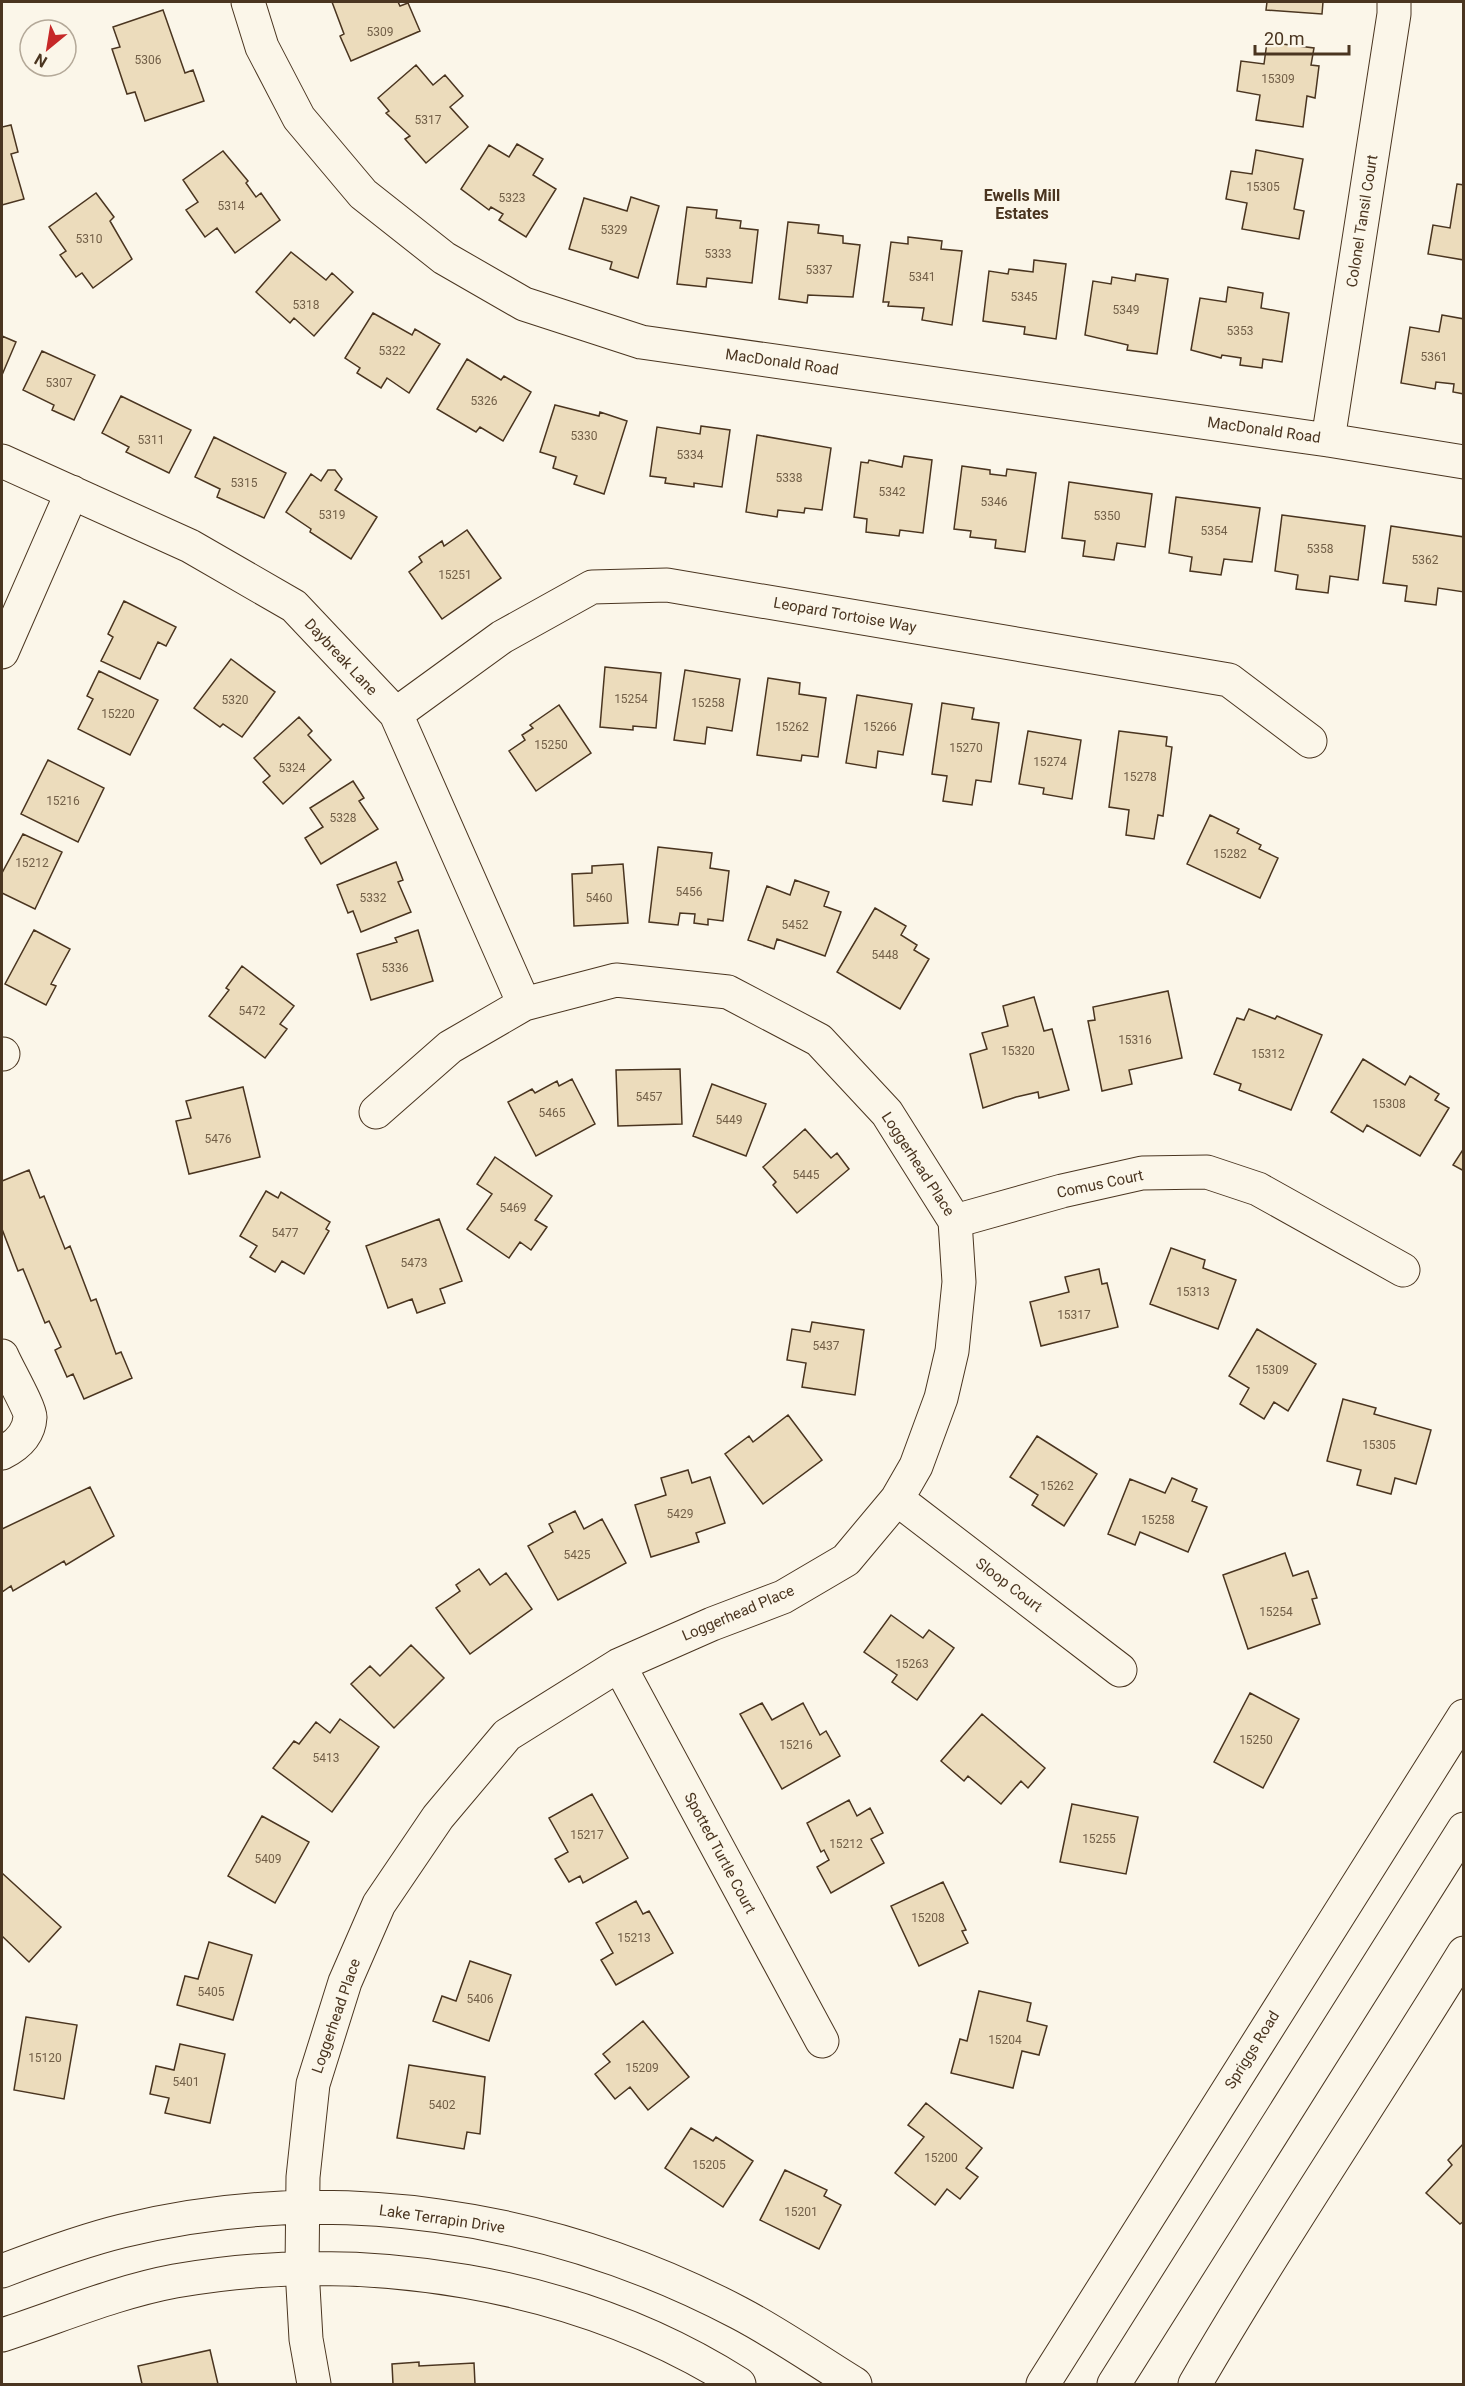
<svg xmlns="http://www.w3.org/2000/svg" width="1465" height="2386" viewBox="0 0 1465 2386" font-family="Roboto,sans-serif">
<rect width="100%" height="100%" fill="#fbf6e9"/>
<path fill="#ecdcbc" stroke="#4a3520" stroke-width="1.5" d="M332,2H398L400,6L408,3L420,31L351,61L340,36L344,34Z
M1267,2H1323L1322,14L1266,10Z
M163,10L185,73L193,70L204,101L145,121L135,92L127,94L112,49L120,47L113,27Z
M1267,42L1314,48L1311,65L1319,66L1315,98L1307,96L1303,127L1256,120L1260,95L1237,91L1241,61L1264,64Z
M416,65L433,85L445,75L463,96L450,107L468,127L426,163L405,139L410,136L386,113L389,111L378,98Z
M11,125L18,152L11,154L24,199L2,205V127Z
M517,144L543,159L533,175L556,189L526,237L499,220L503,214L491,207L489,210L461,189L489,145L509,157Z
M1256,150L1303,159L1294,209L1304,211L1299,239L1242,229L1247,203L1226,199L1231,171L1252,174Z
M223,151L248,181L246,183L256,197L261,193L280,220L235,253L217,228L205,237L186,210L198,202L183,180Z
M1457,184L1464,185V260L1428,254L1433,225L1450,228Z
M96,193L114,217L110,221L132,259L93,288L82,273L76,277L60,255L66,251L49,227Z
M631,197L659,206L638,278L610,269L612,262L569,249L584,198L627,211Z
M687,207L717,210L716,218L741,221L740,228L758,230L752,283L707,278L706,287L677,284Z
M788,222L819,225L818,233L843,236V243L860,245L853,297L808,295L807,303L779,299Z
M908,237L942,241L941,249L962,251L952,325L922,320L924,308L888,306L889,302H883L891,242L908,244Z
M291,252L326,280L332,273L353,292L314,336L294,318L290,323L256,292Z
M1034,260L1066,264L1056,339L1024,334L1025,327L983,321L989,271L1008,274L1009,269L1033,272Z
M1136,274L1168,279L1157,354L1127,350L1128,345L1085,335L1093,281L1111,284L1112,277L1135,281Z
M1228,287L1263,293L1261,308L1289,313L1282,362L1263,359L1262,368L1240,365L1241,358L1222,355L1221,358L1191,350L1200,298L1226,302Z
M373,313L412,335L415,329L440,344L409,393L387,378L381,388L357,373L360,368L345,358Z
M1442,315L1464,319V394L1453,392L1454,384L1436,382L1435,389L1401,383L1410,327L1439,332Z
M2,336L16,342L2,375Z
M42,351L95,375L74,420L52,410L54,405L23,390Z
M467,359L501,380L504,376L531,392L503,441L480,427L476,432L437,409Z
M121,396L191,430L169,473L126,452L129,447L102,433Z
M555,405L599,416L600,412L627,421L604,494L574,484L577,476L553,468L556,457L540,452Z
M701,426L730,430L722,487L694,483V487L665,483L666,478L650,476L657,427L700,434Z
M757,435L831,448L822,510L805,508L804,513L778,510L777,517L746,512Z
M214,437L286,473L264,518L217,497L220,489L195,477Z
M904,456L932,460L923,533L900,530L899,536L866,532L867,519L854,517L861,462L868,463L869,460L902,467Z
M962,466L990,470V474L1006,476L1007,469L1036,473L1025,552L995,548L996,540L970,537L971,531L954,529Z
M328,470H335L342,479L335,490L377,517L351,559L310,532L311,529L286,512L311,474L321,481Z
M1069,482L1152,494L1145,547L1117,543L1114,560L1083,556L1085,541L1062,538Z
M1176,497L1260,508L1252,562L1224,559L1221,575L1190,571L1192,557L1169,553Z
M1282,515L1365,526L1358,580L1330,576L1328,593L1296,589L1298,575L1275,571Z
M1391,526L1464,537V592L1438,588L1436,605L1405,601L1407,586L1383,583Z
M467,530L501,578L442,619L409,572L422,562L419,557L442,541L444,546Z
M124,601L176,627L166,646L158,642L140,679L101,661L113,637L108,634Z
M231,659L275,692L242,737L223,724L220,727L194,708Z
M605,667L661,673L656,728L633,726V730L600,727Z
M685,670L740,679L732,731L707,727L705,744L674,740Z
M99,671L158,700L130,755L78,729L93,699L87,696Z
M768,678L800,683L799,694L826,698L818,757L802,755L801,761L757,755Z
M857,695L912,704L903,755L878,751L876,768L846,763Z
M942,703L974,708L972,719L999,723L991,782L976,780L972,805L943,801L947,776L932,774Z
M559,705L591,753L536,791L509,751L525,740L522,735L533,728L530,725Z
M299,717L312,731L308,735L331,760L283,804L263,782L270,776L254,758Z
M1028,731L1081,740L1072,799L1043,794L1044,788L1019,784Z
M1119,731L1167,737L1166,746L1172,747L1163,816L1158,815L1154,839L1126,835L1129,810L1109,807Z
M48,760L104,788L78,842L21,814Z
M353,781L364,798L359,801L378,829L321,864L305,838L323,827L310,808Z
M1210,815L1239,829L1237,833L1261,845L1259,849L1278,858L1260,898L1187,864Z
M23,834L62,852L35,909L2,893V873Z
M658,847L712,853L710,868L729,871L723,921L708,919V925L694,923L695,914L680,913L678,925L649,922Z
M396,862L403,880L398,882L411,912L361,932L353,911L348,913L337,885Z
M623,864L628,923L574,926L572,874L592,873V866Z
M795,880L829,892L824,906L841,912L825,956L777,939L774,949L748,940L767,886L790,895Z
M875,908L906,926L901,935L917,945L914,950L929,959L900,1009L837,972Z
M34,930L70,949L51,984L56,986L46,1005L5,984Z
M418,930L433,981L371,1000L357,954L397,942L395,938Z
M242,966L294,1006L280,1024L287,1029L265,1058L209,1016L229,990L226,988Z
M1168,991L1182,1058L1129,1070L1132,1084L1102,1091L1088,1021L1095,1020L1093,1007Z
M1034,997L1044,1031L1052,1029L1069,1090L1039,1098L1038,1092L1016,1097L983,1108L970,1054L987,1049L982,1033L1008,1026L1003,1006Z
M1249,1009L1275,1019L1277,1016L1322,1035L1291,1110L1239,1090L1241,1084L1214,1074L1237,1018L1244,1020Z
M1363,1059L1405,1085L1410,1076L1439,1094L1435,1100L1449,1108L1420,1156L1367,1125L1363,1132L1331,1112Z
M680,1069L682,1124L618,1126L616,1070Z
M572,1079L595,1124L536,1156L508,1102L532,1089L535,1093L557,1081L559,1086Z
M712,1084L766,1104L746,1156L693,1136Z
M243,1087L260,1157L189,1174L176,1121L191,1118L186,1101Z
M805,1129L831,1158L837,1153L849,1169L797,1213L773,1185L776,1182L763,1167Z
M1464,1148V1171L1453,1165Z
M495,1157L552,1196L535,1220L547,1227L531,1250L520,1242L509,1258L467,1229L492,1194L477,1184Z
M29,1170L40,1198L44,1196L65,1249L70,1246L91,1301L96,1299L116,1354L121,1352L132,1378L84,1399L73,1374L67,1377L55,1350L61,1347L49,1321L45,1323L23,1269L18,1271L2,1229V1181Z
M266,1191L278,1198L281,1192L330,1222L326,1229L329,1231L304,1274L282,1261L275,1272L250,1257L257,1246L240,1236Z
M439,1219L462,1281L440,1289L445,1303L417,1313L412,1299L388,1308L366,1246Z
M1171,1248L1205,1260L1203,1268L1236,1280L1218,1329L1150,1304Z
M1099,1269L1102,1284L1107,1283L1118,1327L1041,1346L1030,1302L1069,1292L1065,1277Z
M812,1322L864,1330L855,1395L802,1387L806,1363L787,1360L792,1329L810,1332Z
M1257,1329L1316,1364L1288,1411L1274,1402L1264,1419L1240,1404L1249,1388L1229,1376Z
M1343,1399L1376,1408L1374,1414L1431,1430L1416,1484L1395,1478L1391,1494L1357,1485L1361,1470L1327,1461Z
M788,1415L822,1460L763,1504L725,1454L749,1436L753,1442Z
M1037,1436L1097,1474L1064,1526L1032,1505L1038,1495L1010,1477Z
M688,1470L692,1483L710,1477L725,1523L696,1533L699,1542L651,1557L635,1505L666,1495L661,1478Z
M1172,1478L1197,1489L1192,1501L1207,1507L1188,1552L1140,1532L1135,1545L1108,1534L1130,1479L1165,1493Z
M90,1487L114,1536L66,1565L64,1561L13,1591L11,1586L2,1592V1529Z
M575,1511L584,1529L602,1519L626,1563L558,1600L528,1546L553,1532L549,1524Z
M1285,1553L1293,1576L1308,1571L1317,1598L1312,1599L1320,1624L1248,1649L1223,1575Z
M479,1569L490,1585L506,1573L532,1609L470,1654L436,1608L460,1591L456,1585Z
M891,1615L923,1638L929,1630L954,1648L917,1700L892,1682L897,1675L864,1652Z
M411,1645L444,1678L394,1728L351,1684L370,1666L380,1676Z
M1250,1693L1299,1719L1263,1788L1214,1762Z
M762,1703L772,1720L803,1703L820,1735L826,1731L840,1756L782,1789L740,1714Z
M982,1714L1045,1768L1028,1788L1021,1781L1001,1804L968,1776L964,1781L941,1761Z
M340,1719L379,1747L332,1812L273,1768L294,1741L299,1744L316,1722L330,1733Z
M592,1794L628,1858L583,1883L580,1876L569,1882L555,1859L568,1852L549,1818Z
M849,1800L857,1816L870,1808L883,1833L871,1839L884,1863L831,1893L817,1867L829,1860L824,1850L821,1852L807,1823Z
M1072,1804L1138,1817L1126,1874L1060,1862Z
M262,1816L309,1842L275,1903L228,1876Z
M2,1873L61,1927L29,1962L2,1936Z
M943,1882L966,1930L962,1931L968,1943L919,1966L891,1906Z
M636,1901L643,1914L649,1911L673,1953L616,1985L601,1960L613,1953L596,1923Z
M209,1942L252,1955L233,2020L177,2005L185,1976L198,1979Z
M470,1961L511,1975L489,2041L433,2021L442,1996L456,2001Z
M979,1991L1031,2003L1027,2021L1047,2026L1039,2055L1022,2051L1013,2088L951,2073L960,2039L967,2041Z
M26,2017L77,2025L64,2099L14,2090Z
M643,2021L689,2077L648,2110L630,2087L615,2099L595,2074L610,2062L603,2054Z
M180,2044L225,2054L210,2123L165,2113L169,2098L150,2094L156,2066L174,2070Z
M409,2065L485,2077L480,2134L467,2132L464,2149L397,2138Z
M926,2103L982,2148L966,2168L978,2177L960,2199L947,2189L935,2205L895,2173L924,2137L908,2125Z
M691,2128L713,2141L716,2137L753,2161L723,2207L665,2168Z
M1463,2144L1464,2221L1460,2224L1426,2193L1452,2165L1448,2160Z
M785,2170L827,2190L824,2196L841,2205L819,2249L760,2220Z
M210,2350L218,2384H142L138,2366Z
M419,2362V2366L474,2363L475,2384H393L392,2364Z"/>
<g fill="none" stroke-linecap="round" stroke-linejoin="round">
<g stroke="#4a3520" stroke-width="35">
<path id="minor" d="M248,2L262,47L299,118L363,194L444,258L524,304L641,342L1328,440L1464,462
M1328,440L1394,14V2
M2,461L190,546L294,606L396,714L524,1004
M2,652L72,492
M396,714L502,637L592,587L667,585L1229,680L1310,741
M2,1054H3
M955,1221L1062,1191L1142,1173L1207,1172L1258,1189L1403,1270
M2,1356C7,1368 30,1408 30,1417C29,1435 16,1446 2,1453
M897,1499L1120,1670
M619,1665L822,2041
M2,2271C41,2256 81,2241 122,2231C329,2180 551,2214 739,2313C779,2334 816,2360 855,2384
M2,2335C58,2317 116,2292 175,2281C363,2248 577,2281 739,2384
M314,2384L306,2339L302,2269L303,2177L313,2084L345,1982L379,1904L438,1817L507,1735L619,1665L712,1624L783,1597L846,1560L897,1499L916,1466L941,1398L952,1351L959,1282L955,1221L887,1113L819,1040L728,992L616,980L524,1004L450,1047L376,1112
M1195,2384C1280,2238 1375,2098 1464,1953"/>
</g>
<g stroke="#4a3520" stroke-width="35">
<path id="major" d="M1043,2384L1464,1716
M1114,2384L1464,1829"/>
</g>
<use href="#minor" stroke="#fbf6e9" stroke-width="33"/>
<use href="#major" stroke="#fbf6e9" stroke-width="33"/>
</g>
<g text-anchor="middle" stroke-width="4.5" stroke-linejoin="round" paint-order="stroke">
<g font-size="12" fill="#725f47">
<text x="380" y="36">5309</text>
<text x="148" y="64">5306</text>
<text x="1278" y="83">15309</text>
<text x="428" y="124">5317</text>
<text x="1263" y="191">15305</text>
<text x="512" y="202">5323</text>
<text x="231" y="210">5314</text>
<text x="614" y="234">5329</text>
<text x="89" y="243">5310</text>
<text x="718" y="258">5333</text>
<text x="819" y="274">5337</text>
<text x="922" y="281">5341</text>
<text x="1024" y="301">5345</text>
<text x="306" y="309">5318</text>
<text x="1126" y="314">5349</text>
<text x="1240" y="335">5353</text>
<text x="392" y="355">5322</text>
<text x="1434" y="361">5361</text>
<text x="59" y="387">5307</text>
<text x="484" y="405">5326</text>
<text x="584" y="440">5330</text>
<text x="151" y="444">5311</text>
<text x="690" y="459">5334</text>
<text x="789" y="482">5338</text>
<text x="244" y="487">5315</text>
<text x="892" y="496">5342</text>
<text x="994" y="506">5346</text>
<text x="332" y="519">5319</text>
<text x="1107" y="520">5350</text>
<text x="1214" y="535">5354</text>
<text x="1320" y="553">5358</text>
<text x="1425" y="564">5362</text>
<text x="455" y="579">15251</text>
<text x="631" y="703">15254</text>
<text x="235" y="704">5320</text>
<text x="708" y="707">15258</text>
<text x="118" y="718">15220</text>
<text x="792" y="731">15262</text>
<text x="880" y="731">15266</text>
<text x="551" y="749">15250</text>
<text x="966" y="752">15270</text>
<text x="1050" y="766">15274</text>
<text x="292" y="772">5324</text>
<text x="1140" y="781">15278</text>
<text x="63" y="805">15216</text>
<text x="343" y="822">5328</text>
<text x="1230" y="858">15282</text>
<text x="32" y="867">15212</text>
<text x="689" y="896">5456</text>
<text x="373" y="902">5332</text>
<text x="599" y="902">5460</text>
<text x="795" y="929">5452</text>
<text x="885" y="959">5448</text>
<text x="395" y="972">5336</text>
<text x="252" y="1015">5472</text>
<text x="1135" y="1044">15316</text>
<text x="1018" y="1055">15320</text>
<text x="1268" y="1058">15312</text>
<text x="649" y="1101">5457</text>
<text x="1389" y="1108">15308</text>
<text x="552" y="1117">5465</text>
<text x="729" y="1124">5449</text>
<text x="218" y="1143">5476</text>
<text x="806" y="1179">5445</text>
<text x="513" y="1212">5469</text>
<text x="285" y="1237">5477</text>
<text x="414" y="1267">5473</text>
<text x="1193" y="1296">15313</text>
<text x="1074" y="1319">15317</text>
<text x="826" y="1350">5437</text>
<text x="1272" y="1374">15309</text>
<text x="1379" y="1449">15305</text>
<text x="1057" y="1490">15262</text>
<text x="680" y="1518">5429</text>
<text x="1158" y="1524">15258</text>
<text x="577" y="1559">5425</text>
<text x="1276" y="1616">15254</text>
<text x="912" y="1668">15263</text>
<text x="1256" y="1744">15250</text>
<text x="796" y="1749">15216</text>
<text x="326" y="1762">5413</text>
<text x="587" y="1839">15217</text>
<text x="1099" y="1843">15255</text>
<text x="846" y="1848">15212</text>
<text x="268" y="1863">5409</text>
<text x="928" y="1922">15208</text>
<text x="634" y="1942">15213</text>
<text x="211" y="1996">5405</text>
<text x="480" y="2003">5406</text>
<text x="1005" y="2044">15204</text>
<text x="45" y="2062">15120</text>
<text x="642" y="2072">15209</text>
<text x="186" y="2086">5401</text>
<text x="442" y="2109">5402</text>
<text x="941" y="2162">15200</text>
<text x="709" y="2169">15205</text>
<text x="801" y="2216">15201</text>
</g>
<g font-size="15" fill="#4a3520" stroke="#fbf6e9">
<text transform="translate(1362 221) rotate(-81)" y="5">Colonel Tansil Court</text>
<text transform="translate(782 362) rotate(8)" y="5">MacDonald Road</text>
<text transform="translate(1264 430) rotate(8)" y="5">MacDonald Road</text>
<text transform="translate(845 615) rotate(10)" y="5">Leopard Tortoise Way</text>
<text transform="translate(341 657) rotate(47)" y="5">Daybreak Lane</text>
<text transform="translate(918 1164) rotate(57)" y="5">Loggerhead Place</text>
<text transform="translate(1100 1184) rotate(-12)" y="5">Comus Court</text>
<text transform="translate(1009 1585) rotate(37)" y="5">Sloop Court</text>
<text transform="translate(738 1613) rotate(-23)" y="5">Loggerhead Place</text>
<text transform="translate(720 1853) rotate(62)" y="5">Spotted Turtle Court</text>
<text transform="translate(336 2016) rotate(-71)" y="5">Loggerhead Place</text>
<text transform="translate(1252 2050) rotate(-58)" y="5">Spriggs Road</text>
<text transform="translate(442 2219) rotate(8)" y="5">Lake Terrapin Drive</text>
</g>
<g font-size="16" font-weight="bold" fill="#4a3520" stroke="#fbf6e9">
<text x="1022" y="201">Ewells Mill<tspan x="1022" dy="18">Estates</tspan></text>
</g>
</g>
<rect width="1465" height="2386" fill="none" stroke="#4a3520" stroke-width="6"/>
<g transform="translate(48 48) rotate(210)"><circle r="28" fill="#fbf6e9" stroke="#b4a999" stroke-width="1.5"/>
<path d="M0-4.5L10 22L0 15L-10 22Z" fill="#c62828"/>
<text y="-9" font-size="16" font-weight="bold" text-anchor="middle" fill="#4a3520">N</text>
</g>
<path d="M1255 45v9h94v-9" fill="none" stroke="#4a3520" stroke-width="3"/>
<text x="1264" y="45" font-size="18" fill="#4a3520" stroke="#fbf6e9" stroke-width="4.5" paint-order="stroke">20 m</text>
</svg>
